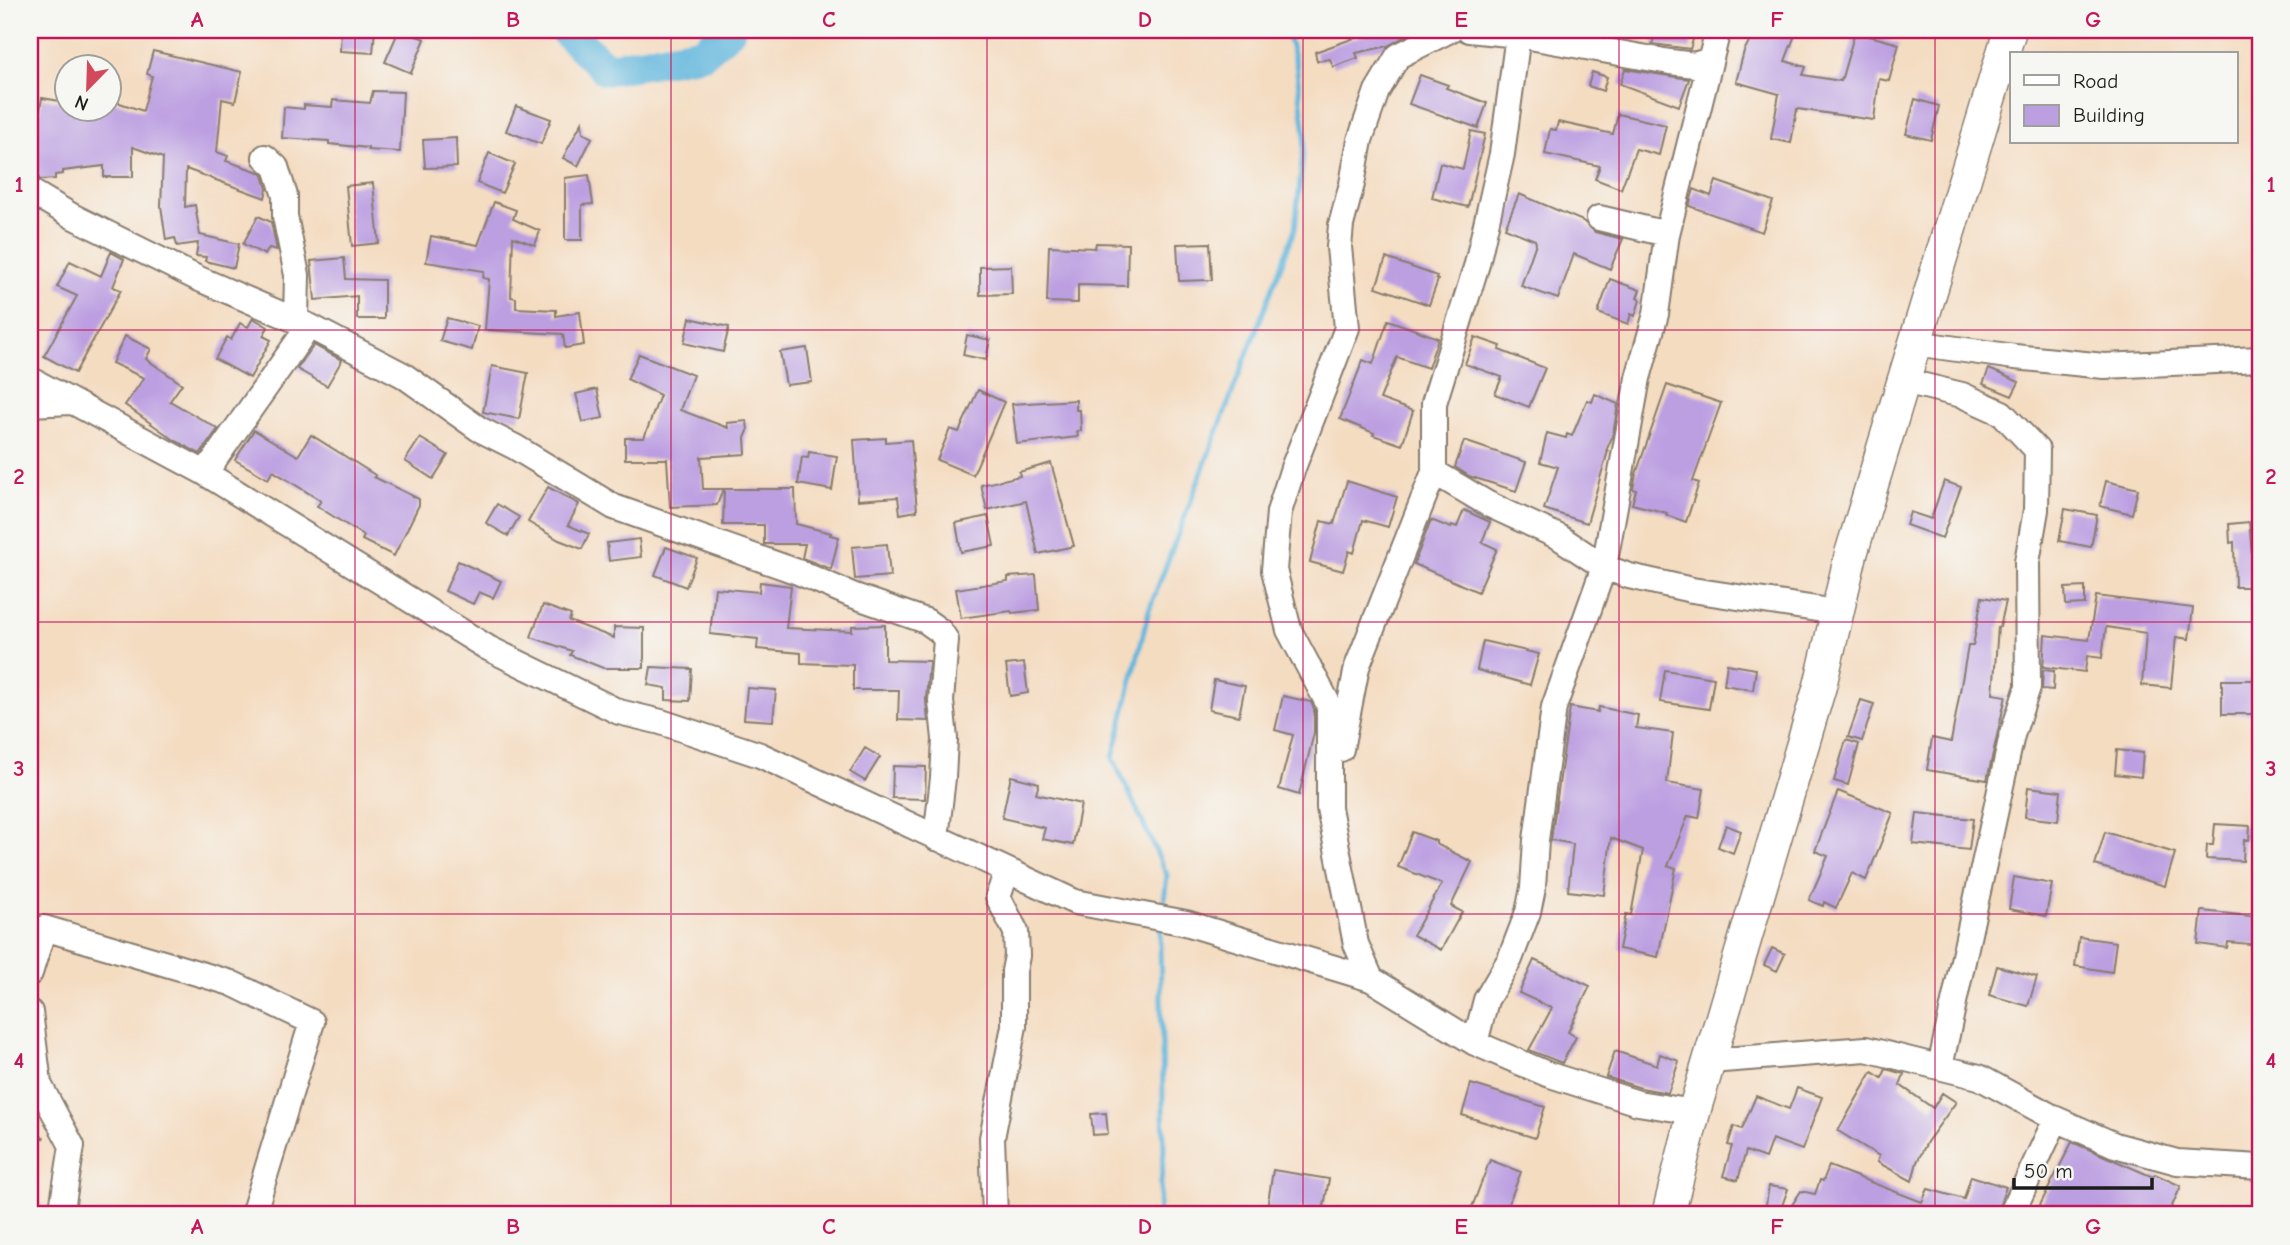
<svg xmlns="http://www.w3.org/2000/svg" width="2290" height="1245" viewBox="0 0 2290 1245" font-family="'Comic Neue',sans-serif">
<rect width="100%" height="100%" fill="#f6f6f2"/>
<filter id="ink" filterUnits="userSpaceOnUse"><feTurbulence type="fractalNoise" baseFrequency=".0143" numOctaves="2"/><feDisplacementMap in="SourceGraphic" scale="14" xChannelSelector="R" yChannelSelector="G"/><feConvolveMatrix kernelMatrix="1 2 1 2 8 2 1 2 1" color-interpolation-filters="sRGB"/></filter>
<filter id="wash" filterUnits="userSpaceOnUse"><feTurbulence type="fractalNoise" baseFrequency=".00686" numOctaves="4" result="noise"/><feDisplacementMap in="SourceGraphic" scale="28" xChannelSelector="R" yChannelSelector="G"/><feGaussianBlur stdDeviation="1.57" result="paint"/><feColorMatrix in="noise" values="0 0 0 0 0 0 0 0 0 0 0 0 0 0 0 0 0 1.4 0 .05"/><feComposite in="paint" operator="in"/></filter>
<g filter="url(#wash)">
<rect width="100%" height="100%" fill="#f4dcc1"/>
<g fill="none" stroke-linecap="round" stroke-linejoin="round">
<path stroke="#61b6dd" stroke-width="5" d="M1163,912L1167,875L1113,758L1149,610L1295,229L1305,134L1296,63L1286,30
M1158,1215L1164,1150L1160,943L1161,925"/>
<path stroke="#61b6dd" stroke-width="33" d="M565,30L606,69L702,53L729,30"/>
</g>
<g id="blocks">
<path fill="#bc9fe1" d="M341,30H375L373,53L340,51Z
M399,30L425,39L411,73L385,62Z
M1366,30H1417L1388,46L1356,53L1358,58L1333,67L1330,59L1317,61L1315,52L1366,34Z
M1657,30H1696L1690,49L1652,44Z
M1755,30H1797L1785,61L1806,67L1803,75L1841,81L1855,32L1899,44L1889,81L1879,79L1874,120L1797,109L1791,143L1771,139L1779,94L1736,82L1744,51Z
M153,51L242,72L235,102L222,99L217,152L228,156L226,161L259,172L263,175L267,189L265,198L186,169L185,207L195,205L200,235L239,244L234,268L205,261L206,257L196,256L198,243L177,246L175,238L166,240L161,206L163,158L133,147V177H104V166L63,171V174L55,175V179L40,180L37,175H30V144H34L42,98L66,102V108H108V99L143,111L152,76L147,74Z
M1625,69L1689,79L1679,106L1620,84Z
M1592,72L1607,77L1603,91L1588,86Z
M1420,75L1448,85L1446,88L1487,103L1478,128L1409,104Z
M373,91L403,92L400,152L368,150V148L329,144V141L282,138L284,107L304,109V105L332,107L333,100L370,103Z
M1915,99L1939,106L1931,140L1906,134Z
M516,106L551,119L541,144L506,131Z
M1618,114L1666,125L1659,155L1636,149L1621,189L1595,179L1600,166L1545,154L1550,129L1556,130L1558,122L1613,134Z
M582,122L583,133L592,138L578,166L563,158Z
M1471,131L1485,134L1468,207L1432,198L1440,163L1463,169Z
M456,138L457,167L425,168L423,140Z
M489,153L515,164L502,193L477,183Z
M589,175L593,204L582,205V240H565V178Z
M1716,181L1773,201L1762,232L1689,206L1694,189L1711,196Z
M373,183L379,243L352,246L346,186Z
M1519,194L1583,221L1595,232L1623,239L1610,269L1574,254L1558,299L1521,286L1536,243L1535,240L1505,228Z
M494,202L516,210L513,219L540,231L535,245L513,237L511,297L516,298V308L556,310V316L580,312L584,345L565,348L563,334L485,330L489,279L483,278L484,271L426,262L431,236L478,245Z
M258,216L271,222L277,250L269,248L265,255L243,244Z
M1096,243L1128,244L1127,286L1078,285V303L1047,302L1049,246L1095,248Z
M1210,243L1212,280L1179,281L1177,244Z
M111,252L124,259L113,287L121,290L75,373L44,356L77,296L57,287L70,261L101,276Z
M344,258L346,279L384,280V319H357V296L315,300L311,261Z
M1386,258L1437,276L1436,279L1438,280L1429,305L1376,287Z
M1011,266L1012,294L980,295V267Z
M1610,279L1640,290L1637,298L1640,300L1635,316L1631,314L1628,324L1598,313Z
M253,318L268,327L263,336L271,340L250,378L215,359L227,337L231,340L240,323L248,327Z
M447,318L478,326L472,350L440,341Z
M690,318L729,327L723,352L684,343Z
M1388,320L1438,338L1428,368L1397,357L1380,399L1413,411L1402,445L1373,435L1374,433L1340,419L1363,360L1373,364Z
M967,335L990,340L986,360L963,355Z
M125,336L151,349L146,359L182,384L170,401L218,429L200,454L173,439L125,405L144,378L112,363Z
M1475,337L1501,346L1499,350L1545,368L1529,407L1495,394L1502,377L1465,364Z
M314,345L342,360L327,386L297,369Z
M807,348L812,382L786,385L780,352Z
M639,354L693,375L680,410L728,428L727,423L747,421L748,431L745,438L746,454L701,457L703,489H723L717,505L670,507L667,459H625V438H644L660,395L627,379Z
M492,366L528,373L519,419L483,412Z
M1989,369L2019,382L2012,396L1983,384Z
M1667,385L1721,403L1693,481L1699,483L1686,522L1666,515L1667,513L1632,504L1636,490L1633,489L1636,474Z
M597,389L603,418L583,422L576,394Z
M978,390L1004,402L973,475L937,460L950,429L959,432Z
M1595,394L1618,404L1613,435L1606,451H1608L1587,523L1544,509L1558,467L1540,462L1547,433L1566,438L1567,434L1572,436L1587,400L1592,402Z
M1076,400V410H1080L1081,431H1077L1078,437L1017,444L1012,404Z
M254,430L298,456L311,435L375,475L374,477L419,499V505L394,556L362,540L364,536L317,506L321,501L273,471L268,479L235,460Z
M420,438L448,455L433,479L405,461Z
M886,438V442L911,440L917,511L900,514L898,497L858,500L854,440Z
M1464,441L1526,462L1516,491L1469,476L1455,467Z
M809,452L837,456L832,490L798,484L802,457L808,458Z
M1051,463L1074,546L1038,554L1026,501L987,510L981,485L1020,476L1019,472Z
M1347,481L1397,497L1388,527L1363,520L1354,553L1349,551L1343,571L1310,562L1321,521L1334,524Z
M1944,481L1961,487L1942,538L1906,525L1910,512L1931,519Z
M2106,481L2138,489L2132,514L2100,506Z
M548,487L579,504L568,525L589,534L582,549L559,540L528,522Z
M724,489H795L796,524L831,533L830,535L839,537L831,569L802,558L805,544H764V525H723Z
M497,504L519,517L508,536L486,523Z
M2065,509L2097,515L2091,547L2059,541Z
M1464,510L1490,522L1482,542L1497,549L1478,592L1414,564L1431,520L1451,528L1452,525L1457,527Z
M988,516L994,546L961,552L956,523Z
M2249,522L2252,553H2260V587H2235L2234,542L2230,543L2229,524Z
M639,539L641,557L609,561L607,543Z
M887,544L890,576L855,579L852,547Z
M666,547L697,558L686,587L655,575Z
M458,561L501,581L493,598L479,592L473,604L445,591Z
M1036,575L1039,610L1012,613L1011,611L961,618L956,589L1008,581V577Z
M760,582L791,586L786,628L852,631V626L885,625V660L929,661L926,700L928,721L898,720L899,690H853V665L801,663V653L757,649L758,639L710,634L715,588L759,592Z
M2085,587V604L2066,605L2065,588Z
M2096,596L2193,608L2189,639L2176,637L2171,688L2142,685L2146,633L2106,627L2102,658L2087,656L2085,672L2043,667L2045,635L2089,640Z
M1982,597L2006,601L2000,627H1998L1993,694L2006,696L1987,780L1927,770L1932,738L1951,742L1968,646H1973Z
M543,605L571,615L569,621L614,638V627L644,628V668H603L570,655L572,651L531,637Z
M1483,641L1539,654L1530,685L1477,670Z
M1024,663L1028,693L1010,696L1006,665Z
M1727,664L1756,669L1753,690L1724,685Z
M651,667L692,669L690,701L666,700V688L648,685Z
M1665,670L1714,678L1709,709L1660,702Z
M2043,670L2054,671L2053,690L2042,689Z
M1214,680L1245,686L1239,716L1209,710Z
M2222,680H2258L2259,714H2222Z
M747,688L776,690L773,721L744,719Z
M1283,696L1311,702L1314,709V733L1299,795L1279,789L1293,735L1275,730Z
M1861,700L1874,704L1862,741L1848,737Z
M1570,707L1598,712L1599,707L1638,715L1636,728L1673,733L1667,783L1704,789L1699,818L1688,816L1668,866L1676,868L1658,957L1619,949L1626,914L1631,915L1643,850L1611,838L1604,895L1568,891L1573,844L1551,840Z
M1846,740L1859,744L1848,785L1834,781Z
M865,748L880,757L865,781L850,772Z
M2117,750L2143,753L2141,777L2115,774Z
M893,766L926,767L925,799L892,798Z
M1011,776L1039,783L1036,794L1081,804L1073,845L1042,839L1045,828L1002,818Z
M2028,787L2061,791L2058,821L2025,817Z
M1838,791L1893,813L1866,880L1852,873L1836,908L1824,902L1823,906L1809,900L1828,856L1815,851Z
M1917,813L1973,819L1969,850L1913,844Z
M2215,824L2250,826L2249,840H2244L2243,861L2206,859L2207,845H2213Z
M1726,825L1741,831L1733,853L1718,847Z
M1412,832L1436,841V844L1472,862L1451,906L1462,912L1441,950L1413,935L1442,884L1398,867Z
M2105,832L2175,853L2165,886L2095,865Z
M2014,877L2052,884L2046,916L2009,909Z
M2202,911L2260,917V945L2228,942L2227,948L2198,944Z
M2079,937L2116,942L2112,972L2075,966Z
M1772,948L1785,954L1777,971L1764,965Z
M1534,960L1590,986L1568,1032L1576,1037L1562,1063L1529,1050L1552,1008L1519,993Z
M1997,966L2037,977L2028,1006L1989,995Z
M1615,1051L1657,1065L1660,1054L1679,1061L1668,1093L1641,1088L1606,1077Z
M1886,1069L1904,1074L1900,1085L1933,1108L1942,1093L1956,1102L1927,1142L1917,1162L1912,1181L1877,1162L1879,1156L1838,1131L1872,1072L1882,1078Z
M1471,1084L1545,1107L1535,1138L1462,1115Z
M1797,1088L1822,1097L1802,1150L1772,1139L1765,1158L1746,1151L1738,1180L1723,1176L1732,1146L1728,1145L1734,1126L1742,1129L1756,1096L1789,1109Z
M1106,1113L1108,1134L1093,1135L1091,1114Z
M2072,1142L2153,1177L2155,1174L2181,1186L2168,1215H2035Z
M1490,1160L1521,1172L1504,1215H1469Z
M1829,1166L1922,1202L1928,1189L1964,1199L1971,1176L2006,1187L1996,1215H1811L1790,1208L1801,1191L1815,1194L1820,1180L1823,1181Z
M1273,1170L1329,1179L1323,1212L1300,1208L1299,1214L1267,1209Z
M1769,1186L1788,1189L1779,1214L1765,1211Z"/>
</g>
</g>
<g filter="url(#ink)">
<use href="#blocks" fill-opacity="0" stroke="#887c6e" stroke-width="2"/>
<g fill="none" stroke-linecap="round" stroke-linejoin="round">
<g stroke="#887c6e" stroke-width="28">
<path id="minor" d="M1469,30L1518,35L1670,62L1695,65L1709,60
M1518,35L1502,154L1477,264L1434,403V472L1488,504L1559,537L1604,567L1629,576L1692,590L1836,612
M265,157L276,167L285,196V216L297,275L296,320
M30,191L72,216L197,278L309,326L403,375L479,429L515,447L614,507L798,572L852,595L926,621L940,631L946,640L941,701L945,739L943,778L936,838
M1599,218L1667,234L1718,30
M1914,343L2015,357L2104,366L2260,359
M30,379L205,473L488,648L619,712L661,722L760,755L1075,902L1186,923L1371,979L1475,1043L1547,1074L1638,1103L1694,1112
M1904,381L1962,395L2002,413L2037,450L2036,510L2027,562L2028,687L2012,735L1940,1067
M30,404L71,402
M205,473L309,326
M1341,749L1357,667L1434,472
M30,973L44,928L231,983L312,1022L253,1215
M1371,979L1356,944L1329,808V705L1289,630L1274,570L1279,512L1293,468L1347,328L1339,247L1341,225L1352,184L1360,140L1377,91L1398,56L1450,30
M30,1012L39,1084L72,1146L61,1215
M1475,1043L1486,1000L1510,959L1528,912L1533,888L1536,840L1554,707L1604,567L1638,378L1656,314L1667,234
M1710,1061L1866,1049L1979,1077L2056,1119L2115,1145L2177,1162L2260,1167
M995,1215L992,1138L1014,1026V971L1017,956L1016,932L998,897L1007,871
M2011,1215L2056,1119"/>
</g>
<g stroke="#887c6e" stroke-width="35">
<path id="major" d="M1668,1215L1694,1112L1820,686L1851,554L2010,30"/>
</g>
<path stroke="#887c6e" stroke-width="3.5" stroke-dasharray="5 5" stroke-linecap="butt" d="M30,1134L45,1138"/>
<use href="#minor" stroke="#fff" stroke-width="24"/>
<use href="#major" stroke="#fff" stroke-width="32"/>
</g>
</g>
<path fill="none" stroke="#c2185b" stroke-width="2" stroke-opacity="0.55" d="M355,30V1215M671,30V1215M987,30V1215M1303,30V1215M1619,30V1215M1935,30V1215M30,330H2260M30,622H2260M30,914H2260"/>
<rect width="2290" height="1245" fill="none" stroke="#f6f6f2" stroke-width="77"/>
<rect x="2010" y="52" width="228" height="91" fill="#f6f6f2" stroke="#9f9f9c" stroke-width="2"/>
<rect x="2024" y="75" width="35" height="10" fill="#ffffff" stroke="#9f9f9c" stroke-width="2"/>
<text x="2073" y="88" font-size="21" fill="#1c1c1c">Road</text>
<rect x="2024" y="105" width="35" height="21" fill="#bc9fe1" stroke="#9f9f9c" stroke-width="2"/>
<text x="2073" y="122" font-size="21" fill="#1c1c1c">Building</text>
<g transform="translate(88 88) rotate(203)"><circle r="33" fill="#f6f6f2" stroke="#9f9f9c" stroke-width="2"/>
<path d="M0-5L12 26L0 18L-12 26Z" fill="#d1495b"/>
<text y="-10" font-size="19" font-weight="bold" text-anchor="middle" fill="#1c1c1c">N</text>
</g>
<path d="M2014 1178v10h138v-10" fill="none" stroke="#1c1c1c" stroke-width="3.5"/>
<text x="2024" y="1178" font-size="21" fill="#1c1c1c" stroke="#f6f6f2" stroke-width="5" paint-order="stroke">50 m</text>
<rect x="38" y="38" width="2214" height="1168" fill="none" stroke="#c2185b" stroke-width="2.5"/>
<g font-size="23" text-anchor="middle" font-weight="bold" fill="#c2185b">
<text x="197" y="27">A</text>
<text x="513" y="27">B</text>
<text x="829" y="27">C</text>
<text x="1145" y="27">D</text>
<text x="1461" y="27">E</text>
<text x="1777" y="27">F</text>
<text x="2093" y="27">G</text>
<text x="19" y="192">1</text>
<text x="2271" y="192">1</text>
<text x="19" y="484">2</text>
<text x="2271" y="484">2</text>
<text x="19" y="776">3</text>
<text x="2271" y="776">3</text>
<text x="19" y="1068">4</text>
<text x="2271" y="1068">4</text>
<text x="197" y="1234">A</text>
<text x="513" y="1234">B</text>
<text x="829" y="1234">C</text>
<text x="1145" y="1234">D</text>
<text x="1461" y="1234">E</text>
<text x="1777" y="1234">F</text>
<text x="2093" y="1234">G</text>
</g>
</svg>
